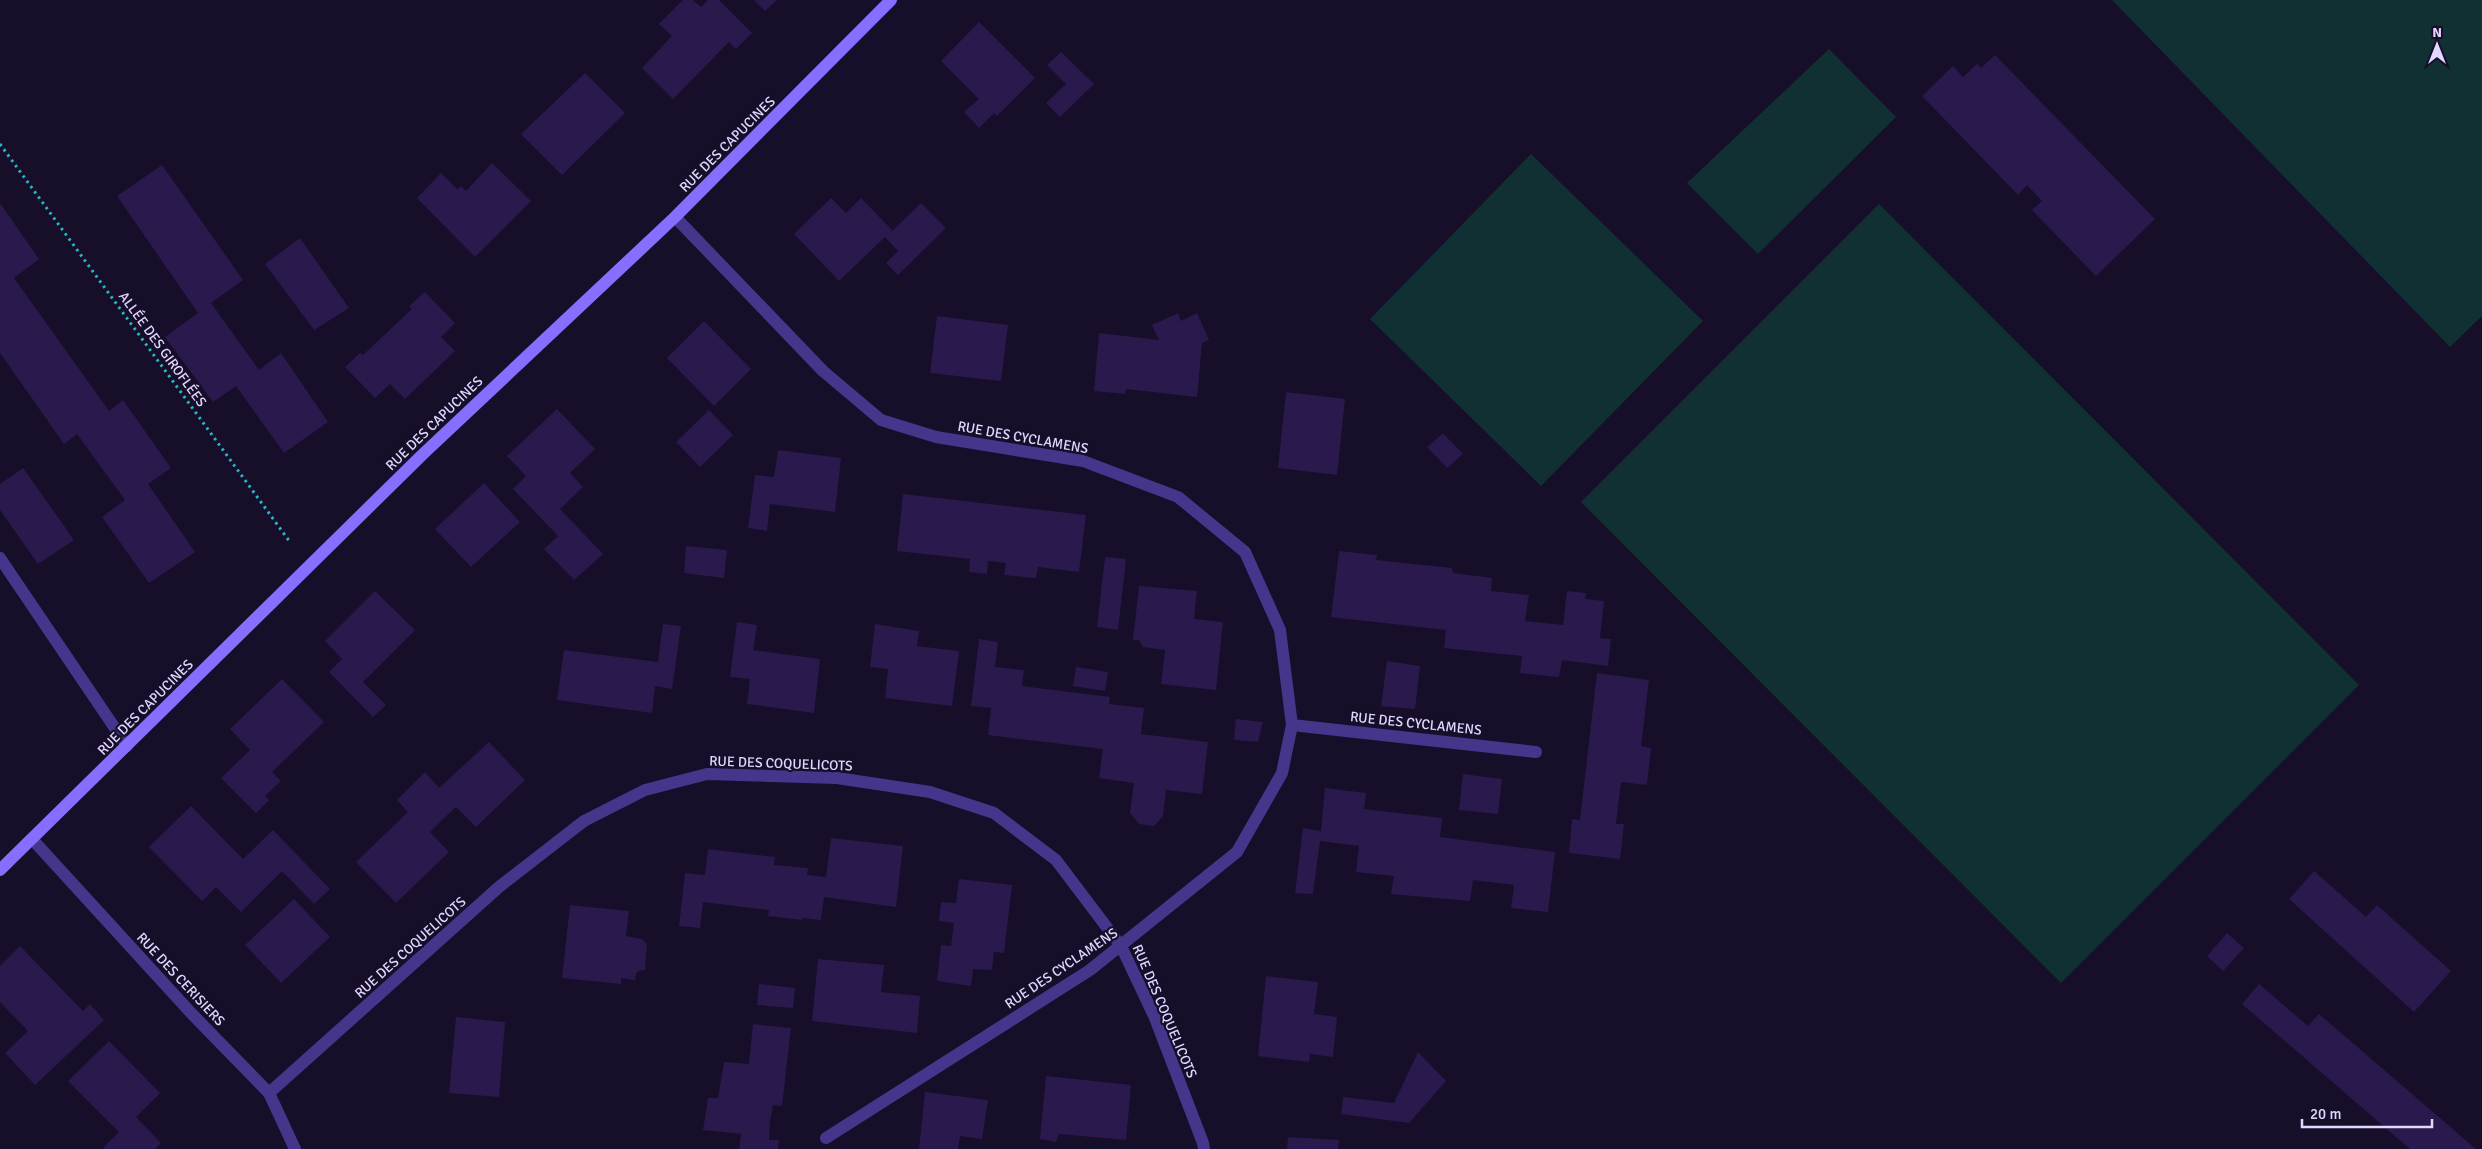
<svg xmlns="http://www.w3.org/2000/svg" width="2482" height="1149" viewBox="0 0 2482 1149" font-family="Signika,sans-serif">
<rect width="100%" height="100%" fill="#170e2a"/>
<path fill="#113034" d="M2112,0H2482V316L2450,347Z
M1829,49L1896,117L1758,254L1687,183Z
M1531,154L1703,321L1541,486L1370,319Z
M1879,204L2359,685L2061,983L1581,502Z"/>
<path fill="#2a194c" d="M683,0H693L701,7L708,0H719L752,33L736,49L729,42L673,99L642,68L672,36L659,24Z
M754,0H777L765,11Z
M979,22L1035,78L997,116L994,113L979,128L964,112L979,99L941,61Z
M1061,52L1094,84L1060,117L1046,103L1066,84L1047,65Z
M1995,55L2155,219L2096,276L2032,210L2042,201L2027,185L2018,195L1922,96L1953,66L1963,77L1977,64L1981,68Z
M585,73L625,113L562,175L521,134Z
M492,163L531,201L475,257L417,198L441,173L457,189L461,186L466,191Z
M162,165L243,280L211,303L259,370L281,353L328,422L284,453L236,386L213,402L165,337L198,313L117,196Z
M831,198L846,213L861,198L892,230L888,235L921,203L946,228L898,275L886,263L898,251L885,237L839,281L794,234Z
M0,203L39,259L14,278L109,411L123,400L171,468L148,484L195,552L149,583L102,517L125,500L77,434L64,444L0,353Z
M300,238L349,308L314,330L265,264Z
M425,292L455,323L441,337L455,351L405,399L390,384L375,398L345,367L360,353L363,355L412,309L409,306Z
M1178,313L1181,321L1197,313L1209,340L1202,343L1197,397L1126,389L1125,394L1094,391L1099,333L1159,340L1152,325Z
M937,316L1008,325L1001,381L930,373Z
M704,321L751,369L714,406L667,358Z
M1286,392L1345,399L1337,475L1278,468Z
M557,409L595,449L570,473L583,487L560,509L603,554L574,580L544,549L558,536L513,489L526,476L507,456Z
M709,410L733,435L700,467L676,442Z
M1443,433L1463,454L1447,468L1427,447Z
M778,450L841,458L835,512L770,504L767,531L748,528L755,475L774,477Z
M23,468L74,540L38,564L0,510V484Z
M484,483L520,522L471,567L435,529Z
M903,494L1086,515L1079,572L1038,567L1036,578L1004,575L1006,563L988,561L987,574L969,572L970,559L897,551Z
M686,546L727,550L724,578L684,573Z
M1339,551L1377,555L1376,560L1452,568L1453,573L1492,578L1491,591L1529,595L1525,621L1563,625L1567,591L1586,593L1585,599L1604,601L1600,638L1611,639L1608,666L1562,660L1559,677L1520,673L1522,656L1444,648L1446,630L1331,617Z
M1105,557L1126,559L1118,630L1097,627Z
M1139,586L1197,591L1194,619L1223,622L1216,690L1161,684L1165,650L1143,647L1139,640H1133Z
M375,591L415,630L363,682L386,705L373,717L329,672L342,659L325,641Z
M737,622L757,625L753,650L820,659L814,713L747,704L750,679L730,677Z
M663,624L681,626L672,689L655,686L652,713L557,700L564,650L658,662Z
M875,624L919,631L917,646L959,651L952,706L885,698L888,669L870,667Z
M979,639L998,642L995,667L1024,670L1022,686L1110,697L1109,704L1144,708L1141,734L1208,742L1202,794L1166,790L1163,816L1154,826L1139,824L1130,813L1134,783L1099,778L1103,749L988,735L991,708L971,706Z
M1387,661L1420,666L1415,709L1381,706Z
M1076,667L1108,672L1105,691L1073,686Z
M1597,673L1649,680L1641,746L1651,748L1647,785L1621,782L1616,824H1624L1620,859L1569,853L1572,819L1580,820Z
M282,679L324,722L272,772L281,781L265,796L269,800L256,813L221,778L250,750L230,729Z
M1236,719L1263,722L1258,742L1234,740Z
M489,742L525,780L476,827L456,807L442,820L430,832L449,852L396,903L356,862L408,812L397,800L425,772L439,788Z
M1463,774L1502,779L1498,814L1459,810Z
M1325,788L1366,793L1364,809L1442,818L1440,837L1555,852L1548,912L1511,908L1514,885L1473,880L1470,901L1391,894L1394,876L1356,872L1359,846L1320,841L1313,894L1295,893L1303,828L1321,831Z
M191,806L243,859L273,830L330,889L314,904L282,871L241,912L216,887L202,901L149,847Z
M831,838L903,846L896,907L824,897L821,920L802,918V920L768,916L769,910L703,902L700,928L679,926L685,873L705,875L708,849L775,857L774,865L808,868L807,875L826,877Z
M2314,871L2366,917L2377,905L2451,971L2414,1012L2289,899Z
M959,879L1012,885L1004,953L994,952L992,970L973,969L971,986L937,981L941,945L951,946L954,923L939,921L941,902L956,903Z
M294,899L330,937L281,983L245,945Z
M570,905L629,911L626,936L642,939L647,944L645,970H641L636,973L635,980L621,978V984L562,978Z
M2227,933L2244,948L2223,971L2207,956Z
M20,946L83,1011L90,1004L104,1020L35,1085L5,1053L28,1031L0,1002V966Z
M818,959L884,965L881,992L920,996L917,1033L812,1021Z
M1266,976L1318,982L1314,1014L1337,1017L1333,1057L1310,1054L1309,1062L1258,1056Z
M759,984L795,988L793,1008L757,1005Z
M2259,984L2308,1026L2319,1014L2476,1149H2410L2242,1004Z
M456,1017L505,1022L499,1097L449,1093Z
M753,1024L791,1028L782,1106L773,1105L770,1122L769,1140H779L778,1149H739L741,1134L703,1130L708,1098H718L724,1062L749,1064Z
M109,1041L160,1093L136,1117L161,1143L155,1149H105L103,1148L119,1132L68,1081Z
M1418,1052L1446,1081L1409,1123L1341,1114L1343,1097L1394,1103Z
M1046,1076L1131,1085L1126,1140L1059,1134L1056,1142L1040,1139Z
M925,1092L988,1100L982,1139L960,1136L958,1149H919Z
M1288,1137L1339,1140L1338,1149H1287Z"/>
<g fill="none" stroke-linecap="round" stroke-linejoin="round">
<path stroke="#26b7c4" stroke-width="3" stroke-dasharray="2.5 4" stroke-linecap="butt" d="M0,144L290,542"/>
<path stroke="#45368c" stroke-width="12" d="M675,217L823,371L881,420L936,437L1083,461L1178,497L1245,552L1280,630L1292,725L1282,773L1237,852L1090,970L826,1138
M0,558L127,746
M1292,725L1536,752
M32,839L192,1014L269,1093L295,1149
M269,1093L499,887L584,821L645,790L707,774L837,778L930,792L994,813L1056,860L1121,946L1155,1018L1203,1143L1204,1149"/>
<path stroke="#866eff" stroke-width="12" d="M0,870L422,455L675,217L891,0"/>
</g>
<g text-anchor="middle" stroke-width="4.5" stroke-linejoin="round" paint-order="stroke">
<g font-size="14" fill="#e1d7ff" stroke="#170e2a">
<text transform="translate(727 144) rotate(-45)" y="5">RUE DES CAPUCINES</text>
<text transform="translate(163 349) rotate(54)" y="5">ALLÉE DES GIROFLÉES</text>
<text transform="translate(434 423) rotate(-44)" y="5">RUE DES CAPUCINES</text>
<text transform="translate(1023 437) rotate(10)" y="5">RUE DES CYCLAMENS</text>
<text transform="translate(145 707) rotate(-45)" y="5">RUE DES CAPUCINES</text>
<text transform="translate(1416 723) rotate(6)" y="5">RUE DES CYCLAMENS</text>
<text transform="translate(781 763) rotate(2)" y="5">RUE DES COQUELICOTS</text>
<text transform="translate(410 947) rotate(-42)" y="5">RUE DES COQUELICOTS</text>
<text transform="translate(1061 968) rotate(-34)" y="5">RUE DES CYCLAMENS</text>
<text transform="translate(181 979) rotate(47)" y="5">RUE DES CERISIERS</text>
<text transform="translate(1165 1011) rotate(67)" y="5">RUE DES COQUELICOTS</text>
</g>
</g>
<g transform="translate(2437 45)" stroke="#170e2a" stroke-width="4" paint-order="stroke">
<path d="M0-4L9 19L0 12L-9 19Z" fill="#e1d7ff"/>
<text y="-8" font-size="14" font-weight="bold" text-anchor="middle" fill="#e1d7ff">N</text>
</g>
<path d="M2302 1119v8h130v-8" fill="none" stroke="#e1d7ff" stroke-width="2.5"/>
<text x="2310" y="1119" font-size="15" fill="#e1d7ff" stroke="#170e2a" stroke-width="4" paint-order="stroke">20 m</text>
</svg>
